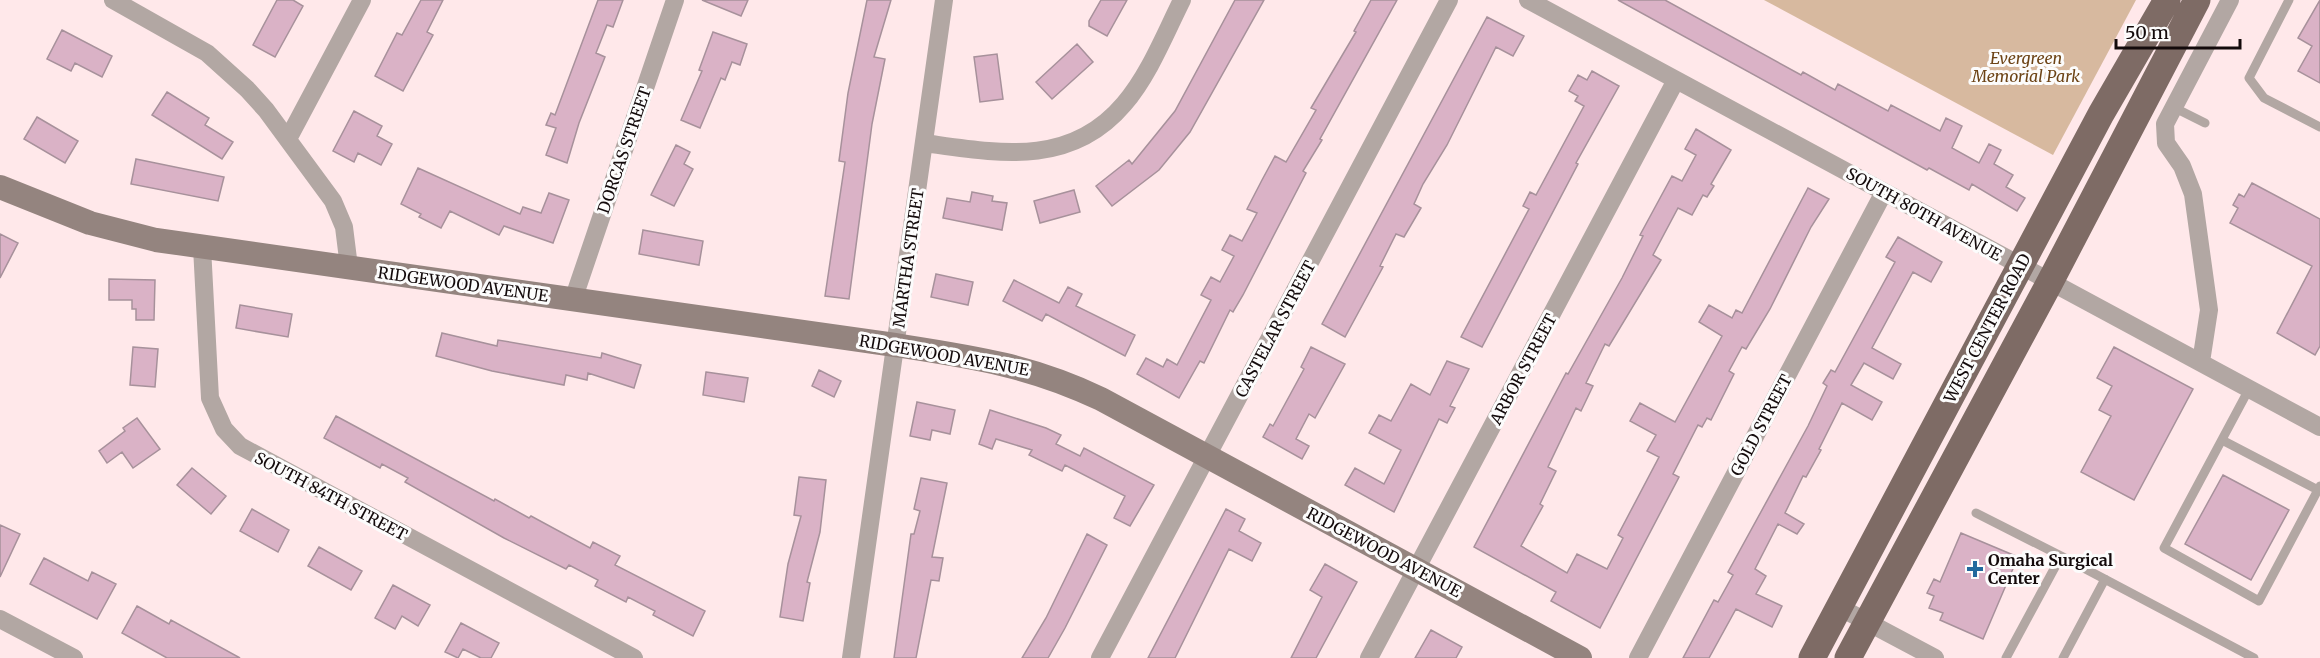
<svg xmlns="http://www.w3.org/2000/svg" width="2320" height="658" viewBox="0 0 2320 658" font-family="Merriweather,serif">
<rect width="100%" height="100%" fill="#ffe8ea"/>
<path fill="#d7b99f" d="M1764,0H2136L2053,155Z"/>
<path fill="#dab2c6" stroke="#a7919b" stroke-width="1.5" d="M277,0H293L303,6L275,57L253,45Z
M421,0H443L427,32L433,35L403,91L375,76L397,33L402,35Z
M598,0H623L613,27L607,25L596,53L605,57L579,123L567,163L546,155L556,128L546,125L551,113L555,115Z
M702,0H748L741,16Z
M867,0H891L874,57L885,59L872,124L849,299L825,296L845,162L839,161L848,93Z
M1101,0H1127L1107,36L1089,26V21Z
M1235,0H1264L1190,132L1159,170L1112,206L1096,186L1129,160L1132,164L1175,111Z
M1371,0H1397L1320,139L1322,140L1303,171L1306,173L1243,295L1233,312L1230,310L1204,363L1200,361L1179,398L1137,374L1146,358L1163,367L1167,359L1177,365L1211,300L1201,295L1211,277L1220,282L1234,256L1222,250L1230,235L1242,241L1257,213L1247,209L1262,180L1275,156L1286,162L1316,110L1311,108L1356,32L1354,31Z
M1618,0H1665L1801,75L1803,72L1835,90L1838,84L1888,111L1891,105L1940,131L1946,118L1962,126L1952,148L1979,163L1989,144L2001,150L1994,164L2013,175L2006,187L2025,198L2017,211L1972,184L1969,190L1929,168L1927,170Z
M2320,0V83L2298,71L2312,46L2298,38Z
M1487,17L1524,36L1513,56L1496,47L1447,145L1423,184L1414,204L1421,208L1404,237L1396,234L1380,266L1383,267L1345,337L1322,324Z
M62,30L112,56L102,77L75,63L71,71L47,59Z
M713,32L747,44L740,65L732,62L725,80L721,78L700,128L681,120L702,71L699,70Z
M1077,44L1093,62L1052,99L1036,82Z
M997,54L1003,99L980,102L974,57Z
M1592,71L1619,86L1576,163L1578,164L1482,347L1461,337L1529,209L1523,206L1530,192L1536,195L1584,106L1575,101L1578,96L1569,91L1578,75L1587,80Z
M167,92L209,118L205,125L233,142L222,159L152,115Z
M354,111L382,126L377,136L392,144L381,165L358,153L354,162L333,151Z
M37,117L78,141L65,163L24,139Z
M1696,129L1731,150L1711,184L1714,186L1707,197L1703,195L1692,215L1678,208L1653,255L1661,260L1609,346L1605,344L1586,383L1593,386L1581,411L1576,408L1548,467L1556,471L1540,504L1543,506L1521,546L1567,573L1577,554L1607,569L1623,538L1618,535L1659,457L1647,451L1656,435L1630,421L1640,403L1675,422L1722,336L1699,322L1709,305L1732,318L1736,310L1742,313L1808,188L1829,199L1811,227L1770,309L1746,349L1742,347L1729,371L1734,374L1711,420L1707,418L1702,427L1698,425L1673,474L1679,477L1600,628L1551,601L1556,592L1474,547L1566,373L1568,374L1622,278L1643,236L1640,235L1672,176L1682,181L1696,155L1685,149Z
M676,145L690,152L684,164L693,169L674,206L651,195Z
M136,159L224,177L218,201L131,184Z
M418,168L520,214L523,207L541,213L549,193L569,200L553,243L504,226L499,235L450,211L441,228L419,217L421,214L401,204Z
M2252,183L2320,219V346L2315,355L2277,333L2312,266L2230,223L2238,208L2233,205L2239,194L2244,197Z
M1074,190L1080,212L1040,223L1034,201Z
M972,192L993,196L992,201L1007,203L1002,230L943,218L947,198L970,202Z
M643,230L703,241L699,265L639,254Z
M0,234L18,243L0,278Z
M1898,237L1942,262L1931,282L1913,272L1872,348L1901,364L1893,379L1864,363L1851,385L1882,402L1872,420L1842,403L1819,449L1821,450L1806,477L1803,476L1785,513L1804,524L1797,534L1778,524L1755,569L1766,576L1756,594L1782,606L1772,627L1736,609L1709,658H1683L1714,600L1718,602L1733,575L1728,572L1808,426L1827,386L1823,383L1831,370L1835,372L1895,262L1886,257Z
M936,274L973,282L968,305L931,297Z
M109,279L155,280L154,320H136V309H132V300H109Z
M1014,280L1059,303L1068,287L1082,294L1076,306L1135,335L1125,356L1046,314L1042,321L1003,301Z
M240,305L292,314L288,337L236,328Z
M442,333L497,346L498,340L601,358L602,353L641,365L634,388L588,373L587,380L566,375L564,385L492,371L436,356Z
M133,347L158,349L155,387L130,385Z
M1311,347L1345,364L1315,418L1309,414L1296,439L1309,446L1302,459L1263,437L1270,424L1273,426L1304,369L1301,367Z
M2114,347L2193,389L2134,500L2081,472L2111,416L2099,410L2112,386L2097,378Z
M1447,361L1469,369L1450,406L1455,408L1447,423L1439,419L1394,512L1345,485L1355,468L1384,484L1401,450L1369,433L1379,415L1391,421L1411,384L1430,395Z
M819,370L841,381L834,397L812,386Z
M706,372L748,378L744,402L703,395Z
M917,402L955,410L950,434L932,430L930,440L910,436Z
M990,410L1046,428L1061,435L1056,444L1080,456L1084,448L1154,485L1130,526L1114,518L1125,496L1065,465L1062,471L1029,455L1032,450L996,439L992,449L979,444Z
M336,416L494,501L495,499L529,518L531,516L590,548L593,542L620,556L615,565L705,611L693,636L653,615L655,611L628,597L626,602L595,586L598,580L569,565L566,569L504,538L405,482L408,478L382,464L380,468L324,438Z
M137,418L160,449L133,468L122,452L107,463L99,451L125,431L123,428Z
M192,468L226,496L211,514L177,485Z
M2223,475L2289,510L2251,580L2185,544Z
M799,477L826,480L820,532L807,582L810,583L803,621L780,617L788,564L801,516L794,515Z
M921,478L947,483L932,557L943,558L939,581L931,580L916,658H894L911,534H914L920,511L914,509Z
M252,509L289,530L278,552L240,531Z
M1226,509L1245,519L1239,531L1261,543L1252,561L1229,549L1175,658H1148Z
M0,525L20,534L0,577Z
M1961,533L2018,557L1983,639L1940,620L1943,613L1929,608L1934,596L1927,593L1934,579L1940,582Z
M1087,534L1107,545L1065,628L1048,658H1022L1046,618Z
M319,547L362,571L351,590L308,566Z
M44,558L88,581L92,572L116,584L97,619L30,584Z
M1325,564L1357,582L1316,658H1291L1322,597L1310,590Z
M393,585L430,605L418,626L402,616L395,629L375,618Z
M137,606L169,624L171,620L240,658H167L122,633Z
M461,623L499,643L491,658H481L463,649L458,658L445,652Z
M1431,630L1462,647L1456,658H1415Z"/>
<g fill="none" stroke-linecap="round" stroke-linejoin="round">
<path stroke="#b2a7a3" stroke-width="9" d="M2289,0L2249,78L2264,98L2320,127
M2173,107L2205,123
M2249,389L2164,548L2259,601L2320,486
M2222,440L2318,490
M1976,513L2061,556
M2006,658L2061,556L2254,658
M2063,658L2105,579"/>
<path stroke="#b2a7a3" stroke-width="18" d="M113,0L207,53L247,89L266,110L333,201L344,227L349,267
M1528,0L2320,427
M288,139L362,0
M924,143C997,153 1070,168 1124,104C1149,75 1165,34 1182,0
M202,247L210,398L224,429L240,446L634,658
M573,300L675,0
M2201,362L2209,310L2193,194L2182,166L2166,143L2165,124L2230,0
M1839,607L1935,658
M0,619L74,658
M851,658L944,0
M1100,658L1449,0
M1369,658L1676,80
M1638,658L1884,192"/>
<path stroke="#94847f" stroke-width="24" d="M0,187L90,223L156,240L895,345C972,357 1030,365 1101,399L1580,658"/>
<path stroke="#7e6b65" stroke-width="27" d="M1812,658L2101,114L2167,0
M1848,658L2050,282L2197,0"/>
</g>
<path fill="#22699d" stroke="#fcfcfc" stroke-width="2" d="M1972 560h6v6h6v6h-6v6h-6v-6h-6v-6h6z"/>
<g text-anchor="middle" stroke-width="6" stroke-linejoin="round" paint-order="stroke">
<g font-size="16" font-style="italic" fill="#6c4315" stroke="#fcfcfc">
<text x="2026" y="64">Evergreen<tspan x="2026" dy="18">Memorial Park</tspan></text>
</g>
<g font-size="16" fill="#130a0b" stroke="#fcfcfc">
<text transform="translate(624 150) rotate(-71)" y="6">DORCAS STREET</text>
<text transform="translate(1924 214) rotate(29)" y="6">SOUTH 80TH AVENUE</text>
<text transform="translate(908 258) rotate(-82)" y="6">MARTHA STREET</text>
<text transform="translate(463 284) rotate(8)" y="6">RIDGEWOOD AVENUE</text>
<text transform="translate(1987 328) rotate(-62)" y="6">WEST CENTER ROAD</text>
<text transform="translate(1275 329) rotate(-62)" y="6">CASTELAR STREET</text>
<text transform="translate(944 355) rotate(10)" y="6">RIDGEWOOD AVENUE</text>
<text transform="translate(1523 369) rotate(-62)" y="6">ARBOR STREET</text>
<text transform="translate(1761 425) rotate(-62)" y="6">GOLD STREET</text>
<text transform="translate(331 496) rotate(28)" y="6">SOUTH 84TH STREET</text>
<text transform="translate(1384 552) rotate(28)" y="6">RIDGEWOOD AVENUE</text>
</g>
<g font-size="16" font-weight="bold" fill="#130a0b" stroke="#fcfcfc" text-anchor="start">
<text x="1988" y="566">Omaha Surgical<tspan x="1988" dy="18">Center</tspan></text>
</g>
</g>
<path d="M2116 39v9h124v-9" fill="none" stroke="#130a0b" stroke-width="3"/>
<text x="2125" y="39" font-size="18" fill="#130a0b" stroke="#fcfcfc" stroke-width="4.5" paint-order="stroke">50 m</text>
</svg>
